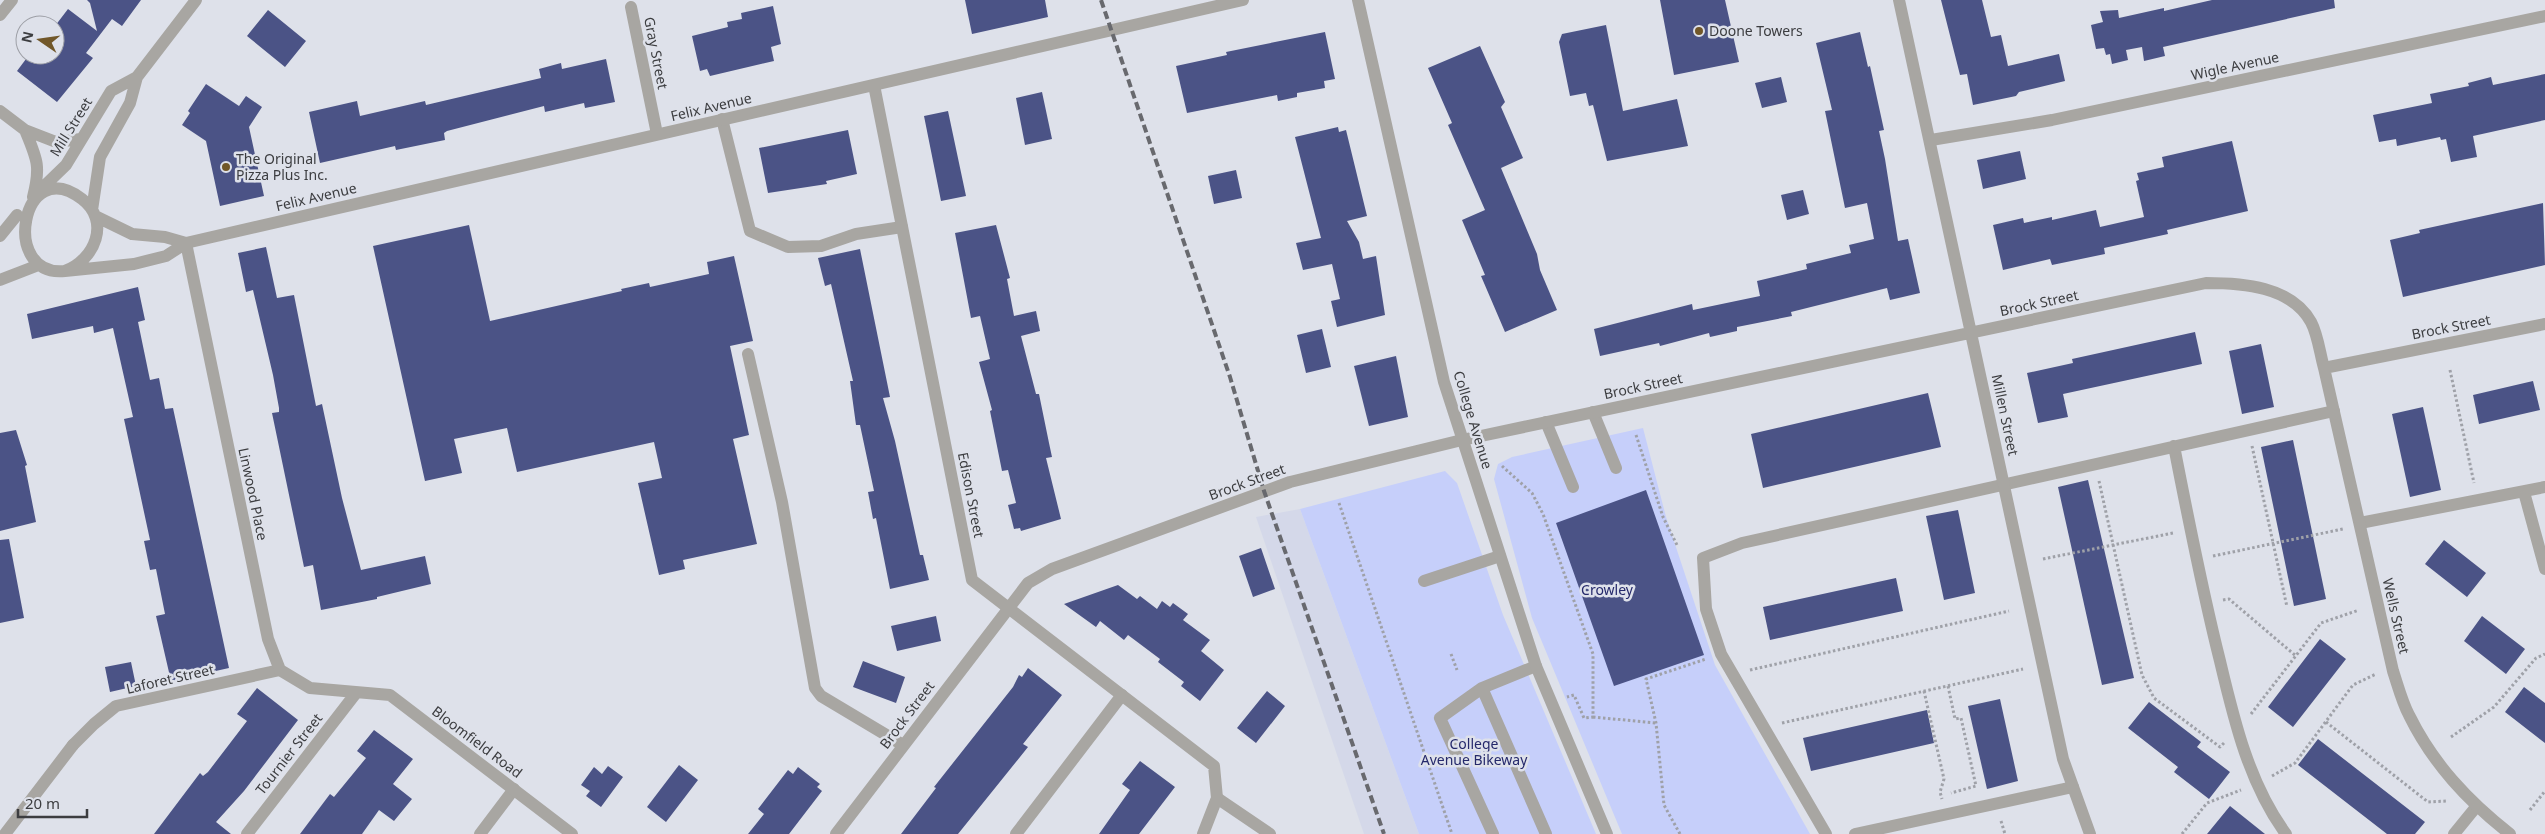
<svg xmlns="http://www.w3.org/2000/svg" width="2545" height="834" viewBox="0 0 2545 834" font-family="'Noto Sans',sans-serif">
<rect width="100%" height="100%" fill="#dee1ea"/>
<path fill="#d4d8e9" d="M1300,509L1419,834H1364L1256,517Z"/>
<path fill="#c6cffa" d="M1643,428L1666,517L1715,665L1810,834H1622L1532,618L1494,479L1498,464L1512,457Z
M1445,471L1457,483L1503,615L1596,834H1419L1300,509Z"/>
<path fill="#4b5386" d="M87,0H141L122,26L112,19L86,53L93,58L57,102L17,71L29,55H55V26L68,9L97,31L90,3Z
M965,0H1045L1048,17L972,34Z
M1660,0H1725L1739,62L1674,75Z
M1941,0H1982L1991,37L2001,35L2008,66L2059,54L2065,81L2019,92L2016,96L1973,105L1967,74L1960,75Z
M2212,0H2334L2335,8L2163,47L2165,56L2144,61L2142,47L2126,50L2128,60L2112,64L2110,54L2106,55L2104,48L2096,49L2091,25L2103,22L2100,11L2118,10L2119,18L2164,8V11Z
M773,6L781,44L771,47L774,61L710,76L707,69L700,71L692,36L728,27L727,22L742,19L741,13Z
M268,10L306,41L285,67L247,36Z
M1606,25L1623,111L1677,99L1688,146L1607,161L1593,105L1589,106L1586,93L1570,96L1559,42L1562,34Z
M1325,32L1335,79L1324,81L1325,88L1297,93V97L1278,101L1277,95L1187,113L1176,66L1227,55L1226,52Z
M1860,32L1868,67L1870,66L1884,130L1879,131L1885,159L1898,241L1908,239L1920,293L1890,300L1887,288L1791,312L1792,316L1737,327V331L1710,337L1709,333L1660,346L1659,343L1600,356L1594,329L1692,304L1693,310L1760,296L1757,281L1807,269L1806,264L1851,253L1849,245L1874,239L1867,203L1845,208L1825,111L1832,110L1816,43Z
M1480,46L1505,102L1501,107L1523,158L1501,168L1537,254L1540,270L1557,310L1505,332L1481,276L1485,275L1462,220L1485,210L1448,125L1452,123L1428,68Z
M606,59L615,102L585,108L584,103L545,112L544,106L447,131L444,133L445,140L396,150L395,146L320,163L309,112L357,101L360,116L425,101L426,105L541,78L539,69L561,63L562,69Z
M2545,74V120L2473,136L2477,157L2451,162L2446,139L2441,140L2440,137L2397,146L2396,139L2379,142L2373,115L2432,103L2430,94L2469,86L2468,83L2491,77L2493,85Z
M1781,77L1787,102L1762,108L1755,83Z
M206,84L239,106L246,96L262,107L249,127L264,196L220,206L206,141L182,125L190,113L188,111Z
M1042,92L1052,139L1025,145L1016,98Z
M948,111L966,196L941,201L924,116Z
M1338,127L1339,132L1346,130L1367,216L1347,221L1359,242L1363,259L1376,256L1385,315L1337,327L1331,301L1340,299L1332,264L1303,270L1296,243L1321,238L1295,137Z
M848,130L857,174L826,181L827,184L768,193L759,148Z
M2232,141L2248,211L2167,230L2168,234L2104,248L2105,254L2052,265L2050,259L2003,270L1993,225L2023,218L2024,223L2052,217V220L2096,210L2100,227L2144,217L2136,181L2139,180L2137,173L2164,167L2162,157Z
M2020,151L2026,179L1983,189L1977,160Z
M1236,170L1242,198L1214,204L1208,176Z
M1803,190L1809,214L1787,220L1781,195Z
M2543,203L2545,265L2403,297L2390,240L2420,233L2419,230Z
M469,225L490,321L622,291L621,289L649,283L650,287L709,274L707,262L734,256L753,341L730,346L749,435L733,439L757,544L683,560L685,569L659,575L638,483L662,478L654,442L517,472L507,428L454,439L462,473L425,481L373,246Z
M996,225L1010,278L1007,279L1014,316L1036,311L1040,331L1021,336L1036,394H1039L1049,443L1052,457L1046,458L1061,519L1021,531L1020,528L1014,529L1008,505L1016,503L1008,470L1002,471L990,411L992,410L979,362L990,359L980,316L971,318L955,233Z
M266,247L277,298L294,295L316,406L322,404L342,498L361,570L425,556L431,584L377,597V599L321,610L313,565L304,567L272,413L279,412V408L273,375L253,290L246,292L238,253Z
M860,249L890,397L883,398L895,441L920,555H923L929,580L890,589L876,518L873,519L868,492L874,491L860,425H856L850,381H853L831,284L825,286L818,258Z
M138,287L145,320L138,322L150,380L159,378L165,409L173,408L229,668L171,681L156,616L165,614L156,569L150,570L144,541L150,540L124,419L133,417L113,328L94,333L93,326L32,339L27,314Z
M1322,329L1331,367L1306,373L1297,335Z
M2195,332L2202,364L2063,394L2068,417L2038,423L2027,373L2073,363L2072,359Z
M2261,344L2274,407L2242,414L2229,351Z
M1396,356L1408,417L1369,426L1354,366Z
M2533,381L2540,410L2479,424L2473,395Z
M1928,393L1941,447L1763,488L1751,434Z
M2423,407L2441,490L2410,497L2392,414Z
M16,430L27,465L25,466L36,522L0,531V433Z
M2293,440L2326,599L2294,606L2261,447Z
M2088,480L2134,678L2102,685L2058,487Z
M1646,490L1704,655L1614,686L1556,523Z
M1958,510L1975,593L1944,600L1926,516Z
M9,539L24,618L0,623V540Z
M2444,540L2486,573L2467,597L2425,564Z
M1261,548L1275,589L1253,597L1239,556Z
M1896,578L1903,611L1770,640L1763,607Z
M1118,585L1137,599L1140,596L1157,609L1162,601L1170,607L1173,603L1188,614L1183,620L1210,640L1201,651L1224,670L1200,701L1181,686L1184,682L1158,662L1160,659L1128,635L1124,640L1100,621L1096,627L1064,604Z
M936,616L941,641L897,651L891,626Z
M2482,616L2525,649L2506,674L2464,641Z
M2320,639L2346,659L2293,727L2268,707Z
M863,661L905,677L896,703L853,687Z
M131,662L136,686L110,692L105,667Z
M1028,668L1062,695L1023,744L1028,747L958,834H901L936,788L934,787L1013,687L1019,675L1022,677Z
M2524,687L2545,703V743L2505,712Z
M257,688L298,720L244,791L216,822L231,834H154L200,773L203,776L208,772L247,721L237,714Z
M1267,691L1285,706L1256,743L1237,728Z
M2000,699L2018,781L1987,789L1968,706Z
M2149,702L2201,742L2197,747L2230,772L2209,799L2174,772L2178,767L2128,728Z
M1927,710L1934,743L1811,771L1803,738Z
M374,730L413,759L393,784L412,799L394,821L379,810L362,834H300L330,794L334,797L366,758L357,751Z
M2318,739L2425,822L2415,834H2387L2298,765Z
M1140,761L1175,787L1139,834H1099L1130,790L1122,784Z
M679,765L698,780L666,822L647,807Z
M608,766L623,777L601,807L586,796L590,791L581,785L594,767L602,774Z
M798,767L820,784L817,787L822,791L789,834H748L764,814L758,809L788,770L793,774Z
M2230,806L2265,834H2207Z"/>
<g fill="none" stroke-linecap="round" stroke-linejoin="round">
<path stroke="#9fa1a8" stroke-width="3" stroke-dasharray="2.5 2.5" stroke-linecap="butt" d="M2450,370L2474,483
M1636,435L1663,517L1677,545
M2252,446L2287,607
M1502,466L1532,493L1543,514L1593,654V717L1584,718L1574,695L1567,697
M2099,481L2142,675L2154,698L2220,747L2225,742
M1339,503L1452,834
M2213,556L2343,529
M2043,559L2173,533
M2223,600L2229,599L2296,656
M1451,654L1457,670
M1750,670L2009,611
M1948,686L1955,719L1961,718L1976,786L1951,793
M1924,691L1944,779L1940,792L1942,799
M2251,714L2321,623L2359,610
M1593,717L1656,723
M2326,722L2428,802L2447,801
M1782,723L2023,669
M2451,737L2494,707L2536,658L2545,654
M2272,776L2295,763L2353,685L2376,674
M2530,810L2545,791
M2001,821L2005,834
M1680,834L1664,805L1656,723L1646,679L1706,659
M2182,834L2207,803L2241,790"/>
<path stroke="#a8a6a2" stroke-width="12" d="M0,15L12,0
M722,119L750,231L788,247L821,246L856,234L902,227
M748,354L782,502L815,688L821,696L903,745
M1593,412L1616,468
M1546,422L1573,487
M2174,446C2188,518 2202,590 2220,661C2234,720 2249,784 2286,834
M2524,492L2545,569
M2360,523L2545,487
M1424,581L1500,556
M1536,666L1482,688L1546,834
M1482,688L1440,718L1493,834
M73,745L94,724L116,706L280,670
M1217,798L1270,834
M480,834L514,789
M1016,834L1122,695
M1826,834L1721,654L1706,609L1703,558L1742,543L2334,411
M1855,834L2073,787
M2454,834L2476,807"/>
<path stroke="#a8a6a2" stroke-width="12" d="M1899,0L2063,759L2090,834
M631,7L657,134
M874,85L972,580L1214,766L1217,798L1203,834
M0,111L25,130L56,142L81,139
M25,130C37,159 41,166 33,197
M1931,140L2052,120L2545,16
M36,194L66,165L111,91L137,77
M92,210L100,157L130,103L137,77L196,0
M95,216L132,234L165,237L186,243
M0,236L17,215
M186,243L268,639L280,670L310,688L390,695L572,834
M65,271C95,260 111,221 82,199C21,152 0,278 65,271L134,264L166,256L186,243L1243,0
M0,280L36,266
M2324,368L2545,324
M5,834L73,745
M247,834L356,693
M836,834L1028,583L1052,569L1290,482L1462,440L2206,283C2242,283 2291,286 2311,322C2318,335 2320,354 2324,368L2393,671C2398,686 2402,702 2409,715C2433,764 2468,801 2510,834"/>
<path stroke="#a8a6a2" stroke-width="12" d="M1358,0L1444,382L1536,666L1607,834"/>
<path stroke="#68696e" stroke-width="4" stroke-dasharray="8 4" stroke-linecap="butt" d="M1101,0L1230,377L1264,491L1384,834"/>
</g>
<g fill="#715729" stroke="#dee1ea" stroke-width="2">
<circle cx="1699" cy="31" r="5"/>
<circle cx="226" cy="167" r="5"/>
</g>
<g text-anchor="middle" stroke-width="5" stroke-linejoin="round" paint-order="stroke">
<g font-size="14" fill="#3c3d40" stroke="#dee1ea" text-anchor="start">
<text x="1709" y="36">Doone Towers</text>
<text x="236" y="164">The Original<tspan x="236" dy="16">Pizza Plus Inc.</tspan></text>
</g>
<g font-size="14" fill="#3c3d40" stroke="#dee1ea">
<text transform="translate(656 53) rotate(79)" y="5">Gray Street</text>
<text transform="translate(2235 66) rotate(-12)" y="5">Wigle Avenue</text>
<text transform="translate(711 107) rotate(-13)" y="5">Felix Avenue</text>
<text transform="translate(71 127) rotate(-58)" y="5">Mill Street</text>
<text transform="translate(316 197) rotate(-13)" y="5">Felix Avenue</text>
<text transform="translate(2039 303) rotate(-12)" y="5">Brock Street</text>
<text transform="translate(2451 327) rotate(-11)" y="5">Brock Street</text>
<text transform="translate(1643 386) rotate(-12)" y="5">Brock Street</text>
<text transform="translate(2005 415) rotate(78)" y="5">Millen Street</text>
<text transform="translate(1473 420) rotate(73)" y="5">College Avenue</text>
<text transform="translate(1247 482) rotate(-20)" y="5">Brock Street</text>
<text transform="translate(253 494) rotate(78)" y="5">Linwood Place</text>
<text transform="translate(971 495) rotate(79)" y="5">Edison Street</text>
<text transform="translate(2396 616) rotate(77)" y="5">Wells Street</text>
<text transform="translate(170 679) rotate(-13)" y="5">Laforet Street</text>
<text transform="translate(907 715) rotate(-53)" y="5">Brock Street</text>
<text transform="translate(477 742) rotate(37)" y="5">Bloomfield Road</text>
<text transform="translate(289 754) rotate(-52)" y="5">Tournier Street</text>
</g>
<g font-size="14" fill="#25296b" stroke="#dee1ea">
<text x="1607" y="595">Crowley</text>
<text x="1474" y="749">College<tspan x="1474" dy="16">Avenue Bikeway</tspan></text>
</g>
</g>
<g transform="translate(40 40) rotate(283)"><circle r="24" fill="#dee1ea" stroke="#9d9fa6"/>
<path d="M0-4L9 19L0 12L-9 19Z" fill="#715729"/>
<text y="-8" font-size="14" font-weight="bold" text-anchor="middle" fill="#3c3d40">N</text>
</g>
<path d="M18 809v8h69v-8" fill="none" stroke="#3c3d40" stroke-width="2.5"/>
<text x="25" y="809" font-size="15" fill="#3c3d40" stroke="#dee1ea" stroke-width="4" paint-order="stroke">20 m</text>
</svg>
